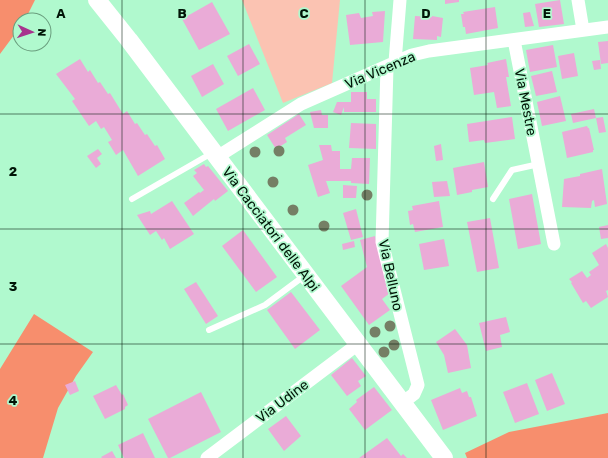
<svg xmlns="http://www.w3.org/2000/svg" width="608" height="458" viewBox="0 0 608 458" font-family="Rubik,sans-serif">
<rect width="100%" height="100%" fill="#b0f9ce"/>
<path fill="#fbc3b2" d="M242,0H340L332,83L283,103Z"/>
<path fill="#f78e6d" d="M0,0H35L25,20H20V27L0,54Z
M34,314L93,352L76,376L58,408L43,458H0V369Z
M608,413V458H467L465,453L509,432Z"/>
<path fill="#eaabd7" d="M445,0H459V2L445,4Z
M560,0L564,24L539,27L535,4Z
M212,2L230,34L199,50L182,19Z
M495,7L498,28L466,34L465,27H463L461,14H464L463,12Z
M385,11L383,42L350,45L346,15L359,13L361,18L373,16L372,12Z
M530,12L534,26L525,27L523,13Z
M415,16L432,17V16L443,18L441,37L437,36V40L413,39Z
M608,41V63L601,64L598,42Z
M249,44L260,64L238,76L227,56Z
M553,45L557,67L530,72L526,50Z
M574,53L578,76L562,79L558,56Z
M80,59L88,72L90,70L98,83L100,82L108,94L110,93L123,114L127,111L135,124L137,123L145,135L147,134L155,146L157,145L165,159L138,176L123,150L116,155L108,142L112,140L104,127L101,129L96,121L89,126L72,101L75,99L56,74Z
M506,59L509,77H506L511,106L497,108L494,92L474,95L470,68L488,65L487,63Z
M600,60L601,69L594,70L592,61Z
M213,64L224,84L202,97L191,76Z
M552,71L557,92L536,96L531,76Z
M253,88L265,110L228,131L216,109Z
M351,92H367V99H376V112H344V107L341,115L333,112L337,102H351Z
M560,96L566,121L542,126L537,102Z
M594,109L596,118L573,123L571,114Z
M321,110L322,115H328V128H314L310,112Z
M299,114L306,125L285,138L287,142L276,149L267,135Z
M512,117L515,139L485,143L484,140L469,142L467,124Z
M603,117L606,132L599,133L596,118Z
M351,123L376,124V149L349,148Z
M587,126L588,128H589L594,150H593V152L567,158L562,132Z
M441,144L443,160L436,161L434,146Z
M319,145H331L332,151H340V169H351L352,158H370L369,184L351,183V181H326L330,193L318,197L308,165L323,160Z
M98,149L102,154L97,158L101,164L96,168L87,156Z
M484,162L488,187L472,190V192L457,195L453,168Z
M204,164L206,167L208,166L228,191L215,201L214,199L193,216L184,203L199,192L200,193L204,190L193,176L197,173L194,170Z
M602,169L607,204L595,207L594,200L592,201L591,208L562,207L564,179L580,176V174Z
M447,181L450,196L434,197L432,182Z
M343,185L357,186L356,198H343Z
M532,194L541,244L518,249L509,199Z
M172,201L194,234L170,249L164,238L162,240L156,231L150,235L137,215L150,211L151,214Z
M439,201L443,227L415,232L413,224L410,225L408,211L413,210L412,206Z
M356,209L363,237L351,240L343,213Z
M490,218L499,268L477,272L467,222Z
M608,225V238L601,239L599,227Z
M243,230L277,277L256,292L222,246Z
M375,236L390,293L382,299L390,310L369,325L341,286L367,267L360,240Z
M444,239L449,266L424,270L419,244Z
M354,241L355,247L343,250L342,244Z
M606,244L608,248V290L606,291L608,297L591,308L586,301L583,303L571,283L572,282L569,279L582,271L587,278L591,275L589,272L599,265L592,253Z
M196,282L218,316L206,324L184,289Z
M291,292L320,330L295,349L267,310Z
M506,317L510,332L500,335L502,347L486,351L479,323Z
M455,329L467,345L471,368L448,373L444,355L436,342Z
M352,358L366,376L358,381L361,386L347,396L331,375Z
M552,373L565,404L547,411L535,380Z
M75,381L79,391L70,395L65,385Z
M527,383L539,414L515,423L503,392Z
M116,385L122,395L123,394L128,405L125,407V409L105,419L93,396Z
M374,387L392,410L365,430L349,409L357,402L356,400Z
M460,388L462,393L467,391L469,397H471L477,416L443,430L431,400Z
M201,392L221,432L170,458H168L148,419Z
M286,416L301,436L284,451L268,429Z
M143,433L155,458H124L118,445Z
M387,438L401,456L403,454L407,458H359Z
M112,451L116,458H102L101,457Z"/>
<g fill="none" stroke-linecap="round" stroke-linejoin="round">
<path stroke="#fff" stroke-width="6" d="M132,199L212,153
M493,199L512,170L539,164
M209,330L265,305L304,276"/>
<path stroke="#fff" stroke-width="13" d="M578,0L583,30
M514,40L554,244
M395,62L400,0
M387,67L382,242L418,385L414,394L402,403
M217,157L301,104L412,55L429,51L608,27
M207,458L358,344"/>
<path stroke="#fff" stroke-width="18" d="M97,0L129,40L444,458"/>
</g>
<g fill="#757f65">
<circle cx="279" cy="151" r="5.5"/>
<circle cx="255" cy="152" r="5.5"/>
<circle cx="273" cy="182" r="5.5"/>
<circle cx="367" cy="195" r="5.5"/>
<circle cx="293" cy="210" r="5.5"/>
<circle cx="324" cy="226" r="5.5"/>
<circle cx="390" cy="326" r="5.5"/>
<circle cx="375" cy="332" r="5.5"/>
<circle cx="394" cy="345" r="5.5"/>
<circle cx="384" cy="352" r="5.5"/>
</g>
<path fill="none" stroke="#001507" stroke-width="1" stroke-opacity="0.55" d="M122,0V458M243,0V458M365,0V458M486,0V458M0,114H608M0,229H608M0,344H608"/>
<g text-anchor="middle" stroke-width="3.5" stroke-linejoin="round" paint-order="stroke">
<g font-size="14" fill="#001507" stroke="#b0f9ce">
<text transform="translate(380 70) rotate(-23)" y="5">Via Vicenza</text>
<text transform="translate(526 102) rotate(79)" y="5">Via Mestre</text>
<text transform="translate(271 229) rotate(53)" y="5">Via Cacciatori delle Alpi</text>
<text transform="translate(391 275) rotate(78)" y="5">Via Belluno</text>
<text transform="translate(282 401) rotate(-37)" y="5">Via Udine</text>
</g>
</g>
<g font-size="13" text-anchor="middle" font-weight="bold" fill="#001507" stroke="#b0f9ce" stroke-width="3.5" stroke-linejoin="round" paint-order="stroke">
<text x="61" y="18">A</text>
<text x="182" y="18">B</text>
<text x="304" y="18">C</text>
<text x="426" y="18">D</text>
<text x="547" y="18">E</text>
<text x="13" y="176">2</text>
<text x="13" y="291">3</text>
<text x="13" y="405">4</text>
</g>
<g transform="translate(32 32) rotate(93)"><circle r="19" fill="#b0f9ce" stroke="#6a9e7e"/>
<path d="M0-3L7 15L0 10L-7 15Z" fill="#a7338d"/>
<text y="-6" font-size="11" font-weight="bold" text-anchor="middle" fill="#001507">N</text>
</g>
</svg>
